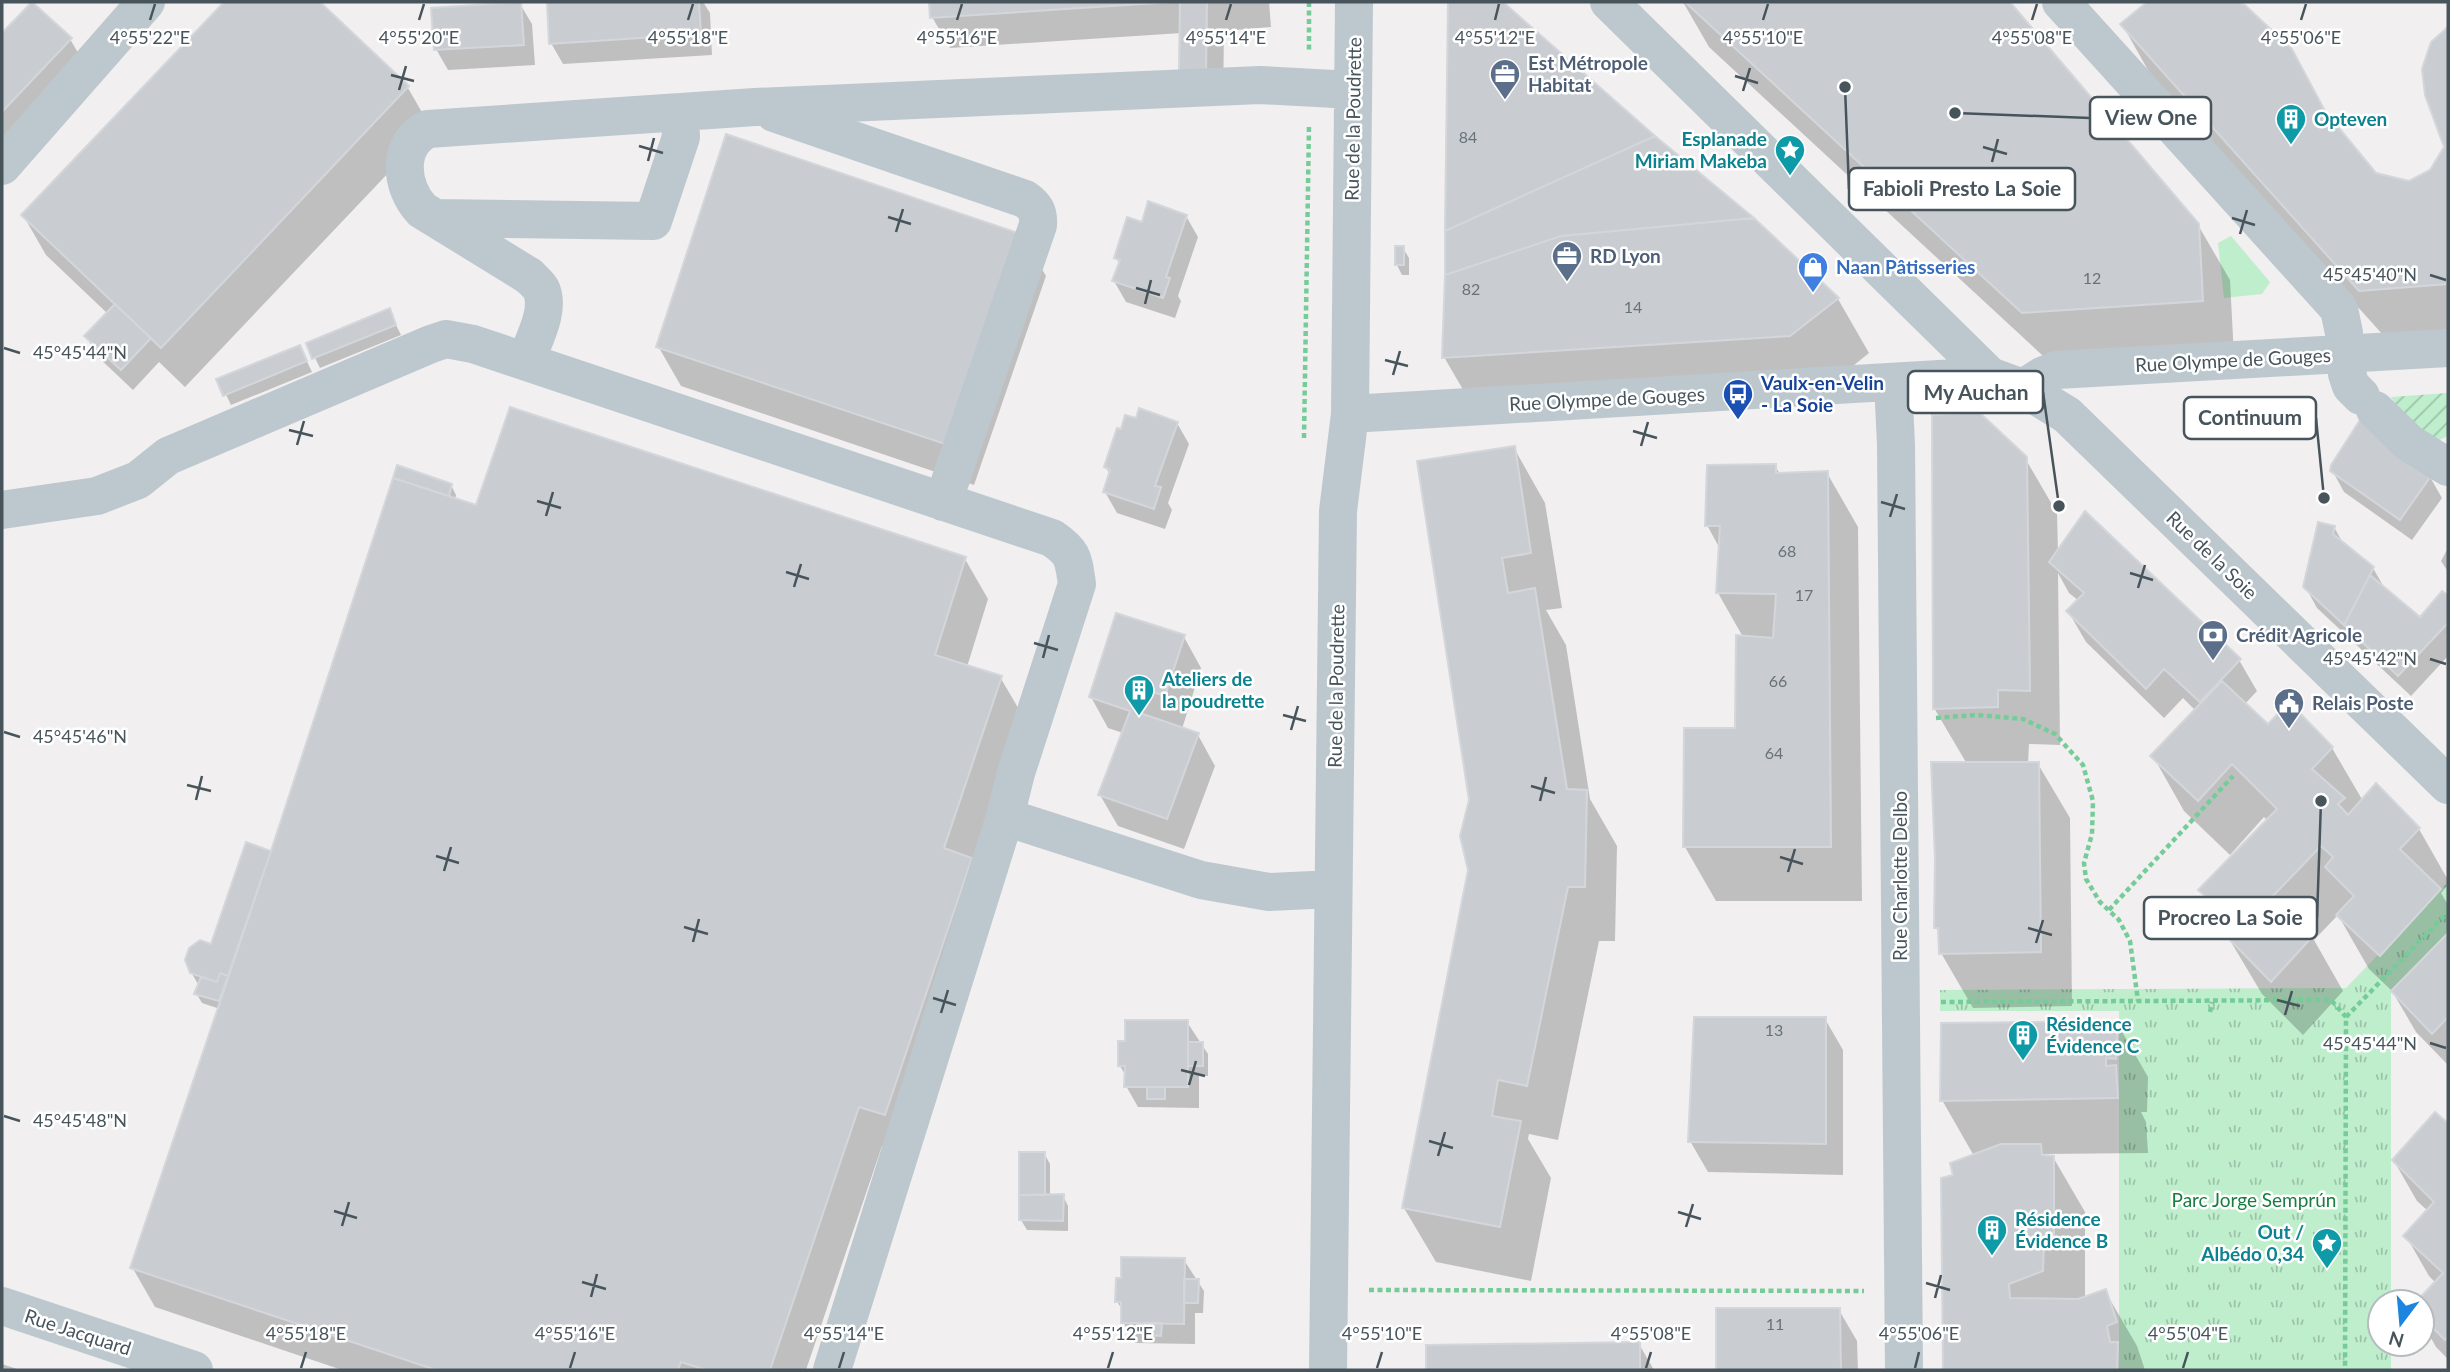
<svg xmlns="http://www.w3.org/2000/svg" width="2450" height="1372" viewBox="0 0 2450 1372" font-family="Lato,sans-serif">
<defs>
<pattern id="park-tufts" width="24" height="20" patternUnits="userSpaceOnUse" patternTransform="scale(1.75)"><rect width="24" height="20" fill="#beeecc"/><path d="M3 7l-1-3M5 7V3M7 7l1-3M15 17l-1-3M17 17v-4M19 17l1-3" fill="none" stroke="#9cc3a9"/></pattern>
<pattern id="garden-furrows" width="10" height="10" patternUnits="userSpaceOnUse" patternTransform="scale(1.75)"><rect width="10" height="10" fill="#beeecc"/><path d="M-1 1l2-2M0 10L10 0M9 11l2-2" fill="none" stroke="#9cc3a9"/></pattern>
</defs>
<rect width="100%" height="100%" fill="#f1efef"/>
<path fill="#beeecc" d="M2231,236L2270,282L2262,294L2224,298L2218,243Z"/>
<path fill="url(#park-tufts)" d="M2448,882V933L2391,991V1302H2380V1344H2391V1370H2119V1011H1940V990L2346,988Z"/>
<path fill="url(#garden-furrows)" d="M2448,393V436L2435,442L2408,429L2391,397Z"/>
<path fill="#0003" fill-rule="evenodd" d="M227,2H318L408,88L431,128L185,387L159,362L133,390L98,357L86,336L108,314L46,255L23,215Z
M549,2H703L710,13L712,55L563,64L551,43Z
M931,2H1269L1271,27L1224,31L1223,103L1182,33L950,48L932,17Z
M1450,2H1501L1838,299L1869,353L1822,391L1476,412L1444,357Z
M1683,2H2008L2198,225L2230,280L2234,356L2055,367L1709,47Z
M2150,2H2232L2244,6L2290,50L2330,120L2375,175L2409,182L2432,171L2446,147L2432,43L2448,29V341L2392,345L2153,79L2122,24Z
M32,4L70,39L88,70L2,161V36Z
M520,4L532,24L535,65L448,70L436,49Z
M1186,216L1198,237L1178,296L1181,301L1175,318L1126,302L1114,281L1120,264L1116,258L1143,224Z
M1022,236L1046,276L974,485L681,386L658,346Z
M1403,248L1409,258V275H1402L1397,265Z
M389,311L401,335L320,368L308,344Z
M300,347L312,372L231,405L219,380Z
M1177,423L1189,444L1168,503L1172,510L1165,529L1117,513L1105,492L1110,475L1106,467L1122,431Z
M1514,448L1545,503L1562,608L1546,610L1566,645L1590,799L1617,846L1615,941H1599L1558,1140L1529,1134L1528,1139L1551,1178L1531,1281L1436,1262L1404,1208L1470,870L1471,800Z
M2025,458L2057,513L2058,553L2239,660L2257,691L2244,705L2268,727L2332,748L2363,801L2419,829L2448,880V885L2441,893L2448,905V1065L2416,1032L2392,991L2369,969L2338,915L2314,940L2343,991L2303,1035L2262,994L2200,890L2268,821L2264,817L2230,855L2184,811L2153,756L2196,711L2183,698L2164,718L2086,642L2068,611L2079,601L2069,593L2058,573L2060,745L2029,744L2028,764H2038L2070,818L2072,1006L1973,1008L1941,953L1940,936L1936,928L1967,764L1934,708Z
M1775,466L1780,474L1827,473L1858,527L1862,901H1716L1685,847L1737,730L1743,637L1718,593L1720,549L1707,525Z
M398,467L451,485L456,495L455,500L477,507L965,559L988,599L967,667L1000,677L1024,718L908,1154L882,1146L806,1370H342L155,1307L132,1267L220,1009L202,1003L196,993L199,986L191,972L212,946L247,845L272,853ZM446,488L452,498H448L443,489Z
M2332,470L2430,477L2442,498L2412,540L2344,492Z
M2334,527L2344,545L2373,568L2385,589L2420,620L2442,593L2448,598V656L2411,696L2317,608L2305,586Z
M2448,548V572L2441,561Z
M1184,637L1201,668L1182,729L1198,735L1215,766L1184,849L1118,826L1100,795L1123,733L1108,728L1091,697Z
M1825,1019L1843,1050V1175L1708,1172L1690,1141Z
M1187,1022L1208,1054V1076H1199V1108L1138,1107L1126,1086V1076L1120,1066Z
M2117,1023L2148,1077L2147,1112H2141L2146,1122L2148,1153L2043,1154V1157H2053L2085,1212V1299L2105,1291L2137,1346L2145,1370H1944L1943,1180L1955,1176L1974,1156L1942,1100Z
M2435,1114L2448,1126V1359L2436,1347L2422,1322V1302H2418L2436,1283L2429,1276L2406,1236L2428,1211L2417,1201L2394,1161Z
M1044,1153L1050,1164V1196H1063L1068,1206V1231L1027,1230L1021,1220Z
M1184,1260L1204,1291L1203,1313H1195V1344L1135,1343L1123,1322V1312L1117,1301Z
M1718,1309L1839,1310L1857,1341L1858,1370H1718Z
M1639,1344L1654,1370H1427L1428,1346Z
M2,1364L20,1370H2Z"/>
<path fill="#c9cdd1" stroke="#d3d6da" stroke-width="2" d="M32,2L72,38L2,112V33Z
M224,2H320L409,86L161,348L21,215Z
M521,2L524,45L434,50L431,8Z
M547,2H699L701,34L549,44Z
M929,2H1173L930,18Z
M1180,2H1207L1206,73L1179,72Z
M1448,2H1503L1655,136L1445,231Z
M1685,2H2010L2199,224L2203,301L2022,313Z
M2147,2H2237L2245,5L2292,49L2325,111L2376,173L2409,181L2430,170L2444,147L2425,95L2422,69L2431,42L2448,27V284L2359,291L2120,24Z
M726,134L1024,235L951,446L656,347Z
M1655,136L1754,218L1561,236L1445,275V231Z
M1148,201L1187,215L1166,277L1170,278L1163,298L1112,281L1120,260L1114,258L1127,217L1142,222Z
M1754,218L1839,298L1790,336L1442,358L1445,275L1561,236Z
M1395,246H1404V265H1395Z
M115,304L151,338L121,370L84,336Z
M390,308L396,325L312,359L306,343Z
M300,345L307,361L223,396L216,379Z
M510,407L966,557L935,655L1002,676L944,848L972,858L885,1115L859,1107L770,1370H706L681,1362L678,1370H436L130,1268L271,851L393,478L476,505Z
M1139,408L1178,422L1155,486L1161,487L1154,509L1103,492L1110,470L1104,467L1117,428L1121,429L1125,415L1136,418Z
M1979,412L2027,457L2030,691L1998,690V707L1933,709L1932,415Z
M2360,420L2431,476L2400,520L2330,471L2331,465Z
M1515,446L1531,553L1502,558L1508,593L1535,588L1567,789L1587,790L1585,887H1568L1527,1086L1498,1080L1492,1116L1521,1121L1500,1227L1402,1208L1468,870L1460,836L1469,800L1417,461Z
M1776,464V473L1828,471L1831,847H1683L1684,728H1735L1736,635L1773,638L1776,594L1716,593L1720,526H1705L1707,465Z
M397,465L452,484L449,496L393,478Z
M2085,511L2241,659L2200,702L2164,669L2146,689L2066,611L2084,593L2049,562Z
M2318,522L2335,526L2333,534L2374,567L2344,625L2303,587Z
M2370,575L2420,617L2442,591L2448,595V623L2398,676L2344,625Z
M1116,613L1185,635L1165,696L1144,689L1137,712L1199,733L1167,819L1098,795L1130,711L1089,697Z
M2222,681L2268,724L2289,702L2333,747L2312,769L2345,798L2338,804L2348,815L2376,783L2420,828L2400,849L2441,889L2380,956L2336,915L2354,896L2325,867L2333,857L2321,846L2273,896L2313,936L2271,982L2229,939L2240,927L2198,890L2277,809L2232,764L2198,801L2150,756Z
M1931,762H2039L2041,952L1939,954L1938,928H1934L1935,859Z
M246,842L271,851L228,976L220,973L217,982L190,973L185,960L189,948L200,940L211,944Z
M2448,933V1017L2432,1034L2391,991Z
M220,973L228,976L219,1001L194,994L201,977L217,982Z
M1694,1017H1826V1144L1688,1142Z
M1125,1020H1188V1087H1124L1125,1066H1118V1041H1125Z
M2118,1021L2116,1059L2106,1058V1066L2116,1065L2118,1098L1940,1101L1941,1023Z
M1188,1042H1203V1066H1188Z
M1147,1087H1165V1099H1147Z
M2435,1112L2448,1123V1337L2445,1340L2422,1317V1302H2416L2443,1273L2403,1236L2434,1202L2392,1160Z
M2001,1144H2041L2042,1155L2054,1156V1241L2044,1244L2043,1271L2009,1284L2010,1298L2078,1299L2106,1289L2117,1322L2107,1326L2110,1342H2118L2117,1370H1943L1941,1178L1953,1175L1950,1163Z
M1019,1152H1045V1195H1019Z
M1064,1194L1063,1221L1019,1220V1195Z
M1121,1257L1185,1258L1184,1324L1121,1323V1302H1115L1116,1278H1121Z
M1184,1279H1199L1198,1303H1184Z
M1716,1308H1840L1841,1370H1716Z
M1144,1323H1162L1161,1336L1144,1335Z
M1640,1342V1370H1426V1345Z"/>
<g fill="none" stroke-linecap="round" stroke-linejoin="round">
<path stroke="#76cc99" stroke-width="4.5" stroke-dasharray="5 3.5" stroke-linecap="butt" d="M1309,2V50
M1304,438L1309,125
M1936,718L1976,715L2023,719L2055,734L2083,765L2093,801L2092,834L2084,863L2086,879L2100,902L2119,920L2130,941L2138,1001
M2109,910L2233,776
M1941,1002L2331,1000L2346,1017L2345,1370
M2210,1012L2212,1002
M2346,1017L2448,912
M1369,1290L1864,1291"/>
<path stroke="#bdc8ce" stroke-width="38" d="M1609,2L1990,376
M2061,2L2339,309L2344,333
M774,113L1025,199C1035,206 1039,212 1038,225L943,502
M2,166L146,2
M436,218L653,221L681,137L680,112
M526,361C533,341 551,310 541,289C538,284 533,280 529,276L422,210C400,187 396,144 428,129L755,107L1260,85L1353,90
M2347,374L2351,386L2361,396
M1893,382L1896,445L1904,1370
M2023,388L2042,376L2057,370L2448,348
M2375,410L2409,443L2448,467
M1350,414L1990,376L2023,388L2067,415L2448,785
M2,510L97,496L138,480L168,456L431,344L446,339L473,344L1052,538C1074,553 1073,558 1077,584L1016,773L1005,817L1201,880L1269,892L1333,889
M2,1306L194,1370
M832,1370L1005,817
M1328,1370L1338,511L1350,414L1354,2"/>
</g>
<path fill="none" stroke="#47545c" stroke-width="2.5" d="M150,20L155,4M419,20L424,4M688,20L693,4M957,20L962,4M1226,20L1231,4M1495,20L1499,4M1763,20L1768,4M2032,20L2037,4M2301,20L2306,4M391,75L414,81M1735,76L1758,83M399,90L406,66M1743,91L1750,68M639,146L663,153M1983,147L2007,154M648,161L654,138M1992,162L1998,139M888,217L911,224M2232,218L2255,225M896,232L903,209M2240,234L2247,210M2430,275L2446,280M1136,288L1160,295M1145,304L1151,280M4,348L20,353M1385,360L1408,366M1393,375L1400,351M289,430L313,436M1633,431L1657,438M297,445L304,421M1641,446L1648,422M537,501L561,508M1881,502L1905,509M546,516L553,492M1890,517L1897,494M786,572L809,579M2130,573L2153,580M794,587L801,564M2138,588L2145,565M1034,643L1058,650M1043,658L1049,635M2430,659L2446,664M1283,715L1306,721M1291,730L1298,706M4,732L20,737M187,785L211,791M1531,786L1555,793M196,800L202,776M1540,801L1546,777M436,856L459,863M1780,857L1803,864M444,871L451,847M1788,872L1795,849M684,927L708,934M2028,928L2052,935M693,942L699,919M2036,943L2043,920M933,998L956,1005M2277,1000L2300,1006M941,1013L948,990M2285,1015L2292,991M2430,1043L2446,1048M1181,1070L1205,1076M1189,1085L1196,1061M4,1116L20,1121M1429,1141L1453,1148M1438,1156L1445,1132M334,1211L357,1218M1678,1212L1701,1219M342,1226L349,1202M1686,1227L1693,1204M582,1282L606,1289M1926,1283L1950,1290M591,1297L597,1274M1935,1298L1941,1275M301,1368L306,1352M570,1368L575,1352M839,1368L844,1352M1108,1368L1113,1352M1377,1368L1382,1352M1646,1368L1651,1352M1915,1368L1919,1352M2183,1368L2188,1352"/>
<defs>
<g id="office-pin" transform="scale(1.575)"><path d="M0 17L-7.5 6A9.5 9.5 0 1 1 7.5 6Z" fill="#5c6f8a" stroke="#fff"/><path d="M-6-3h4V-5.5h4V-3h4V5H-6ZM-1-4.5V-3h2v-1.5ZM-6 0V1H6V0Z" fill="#fff"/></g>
<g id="building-pin" transform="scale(1.575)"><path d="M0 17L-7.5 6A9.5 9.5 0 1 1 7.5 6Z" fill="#0f9aa8" stroke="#fff"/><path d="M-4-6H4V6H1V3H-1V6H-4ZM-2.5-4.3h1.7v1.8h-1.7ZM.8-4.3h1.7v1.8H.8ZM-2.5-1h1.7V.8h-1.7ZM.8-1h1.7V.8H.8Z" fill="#fff"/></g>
<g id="sight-pin" transform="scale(1.575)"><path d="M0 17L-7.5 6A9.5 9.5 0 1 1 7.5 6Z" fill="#0f9aa8" stroke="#fff"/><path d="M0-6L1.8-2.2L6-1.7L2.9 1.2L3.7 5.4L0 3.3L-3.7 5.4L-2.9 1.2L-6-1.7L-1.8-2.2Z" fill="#fff"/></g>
<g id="shop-pin" transform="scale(1.575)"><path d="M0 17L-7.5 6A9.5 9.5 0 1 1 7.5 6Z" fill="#3f7fe0" stroke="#fff"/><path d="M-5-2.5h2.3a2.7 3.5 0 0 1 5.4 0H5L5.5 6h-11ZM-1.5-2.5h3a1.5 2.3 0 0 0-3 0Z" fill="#fff"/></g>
<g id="bus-pin" transform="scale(1.575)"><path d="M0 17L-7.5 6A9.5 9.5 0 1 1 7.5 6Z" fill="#1a4fb4" stroke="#fff"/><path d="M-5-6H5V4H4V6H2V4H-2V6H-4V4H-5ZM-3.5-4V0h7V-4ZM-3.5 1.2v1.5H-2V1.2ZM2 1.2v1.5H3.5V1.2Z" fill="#fff"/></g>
<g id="bank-pin" transform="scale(1.575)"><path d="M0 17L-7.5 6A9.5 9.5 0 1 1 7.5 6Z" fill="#5c6f8a" stroke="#fff"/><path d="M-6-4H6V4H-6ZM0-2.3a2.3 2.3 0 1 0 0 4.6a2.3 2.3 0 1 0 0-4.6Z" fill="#fff"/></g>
<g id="civic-pin" transform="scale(1.575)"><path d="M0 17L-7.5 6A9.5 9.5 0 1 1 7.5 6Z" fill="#5c6f8a" stroke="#fff"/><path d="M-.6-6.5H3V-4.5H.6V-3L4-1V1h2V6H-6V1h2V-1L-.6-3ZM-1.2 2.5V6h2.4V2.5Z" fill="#fff"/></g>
</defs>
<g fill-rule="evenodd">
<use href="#office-pin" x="1505" y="74"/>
<use href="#building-pin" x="2291" y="119"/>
<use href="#sight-pin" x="1790" y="150"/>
<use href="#office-pin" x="1567" y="256"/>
<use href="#shop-pin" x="1813" y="267"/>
<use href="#bus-pin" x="1738" y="394"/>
<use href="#bank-pin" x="2213" y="635"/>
<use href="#building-pin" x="1139" y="690"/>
<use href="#civic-pin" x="2289" y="703"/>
<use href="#building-pin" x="2023" y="1035"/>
<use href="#building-pin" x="1992" y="1230"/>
<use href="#sight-pin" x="2327" y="1243"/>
</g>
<g text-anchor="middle" stroke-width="5" stroke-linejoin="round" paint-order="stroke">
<g font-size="16" fill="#687279">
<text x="1468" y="143">84</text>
<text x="2092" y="284">12</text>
<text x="1471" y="295">82</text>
<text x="1633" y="313">14</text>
<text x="1787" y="557">68</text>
<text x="1804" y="601">17</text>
<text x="1778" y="687">66</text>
<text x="1774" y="759">64</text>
<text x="1774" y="1036">13</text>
<text x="1775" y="1330">11</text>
</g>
<g font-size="19" font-weight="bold" fill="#4e5e75" stroke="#fff" text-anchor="start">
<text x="1528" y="70">Est Métropole<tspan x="1528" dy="22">Habitat</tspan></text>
<text x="1590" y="263">RD Lyon</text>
<text x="2236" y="642">Crédit Agricole</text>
<text x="2312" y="710">Relais Poste</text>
</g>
<g font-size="19" fill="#47545c" stroke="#fff">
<text transform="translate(1353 119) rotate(-89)" y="7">Rue de la Poudrette</text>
<text transform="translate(2233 360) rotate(-3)" y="7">Rue Olympe de Gouges</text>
<text transform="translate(1607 399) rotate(-3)" y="7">Rue Olympe de Gouges</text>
<text transform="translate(2212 555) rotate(44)" y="7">Rue de la Soie</text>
<text transform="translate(1336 686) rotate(-89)" y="7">Rue de la Poudrette</text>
<text transform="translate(1900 876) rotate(-90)" y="7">Rue Charlotte Delbo</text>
<text transform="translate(78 1332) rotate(18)" y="7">Rue Jacquard</text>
</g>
<g font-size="19" font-weight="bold" fill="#0d838f" stroke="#fff" text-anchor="start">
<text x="2314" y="126">Opteven</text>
<text x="1767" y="146" text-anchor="end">Esplanade<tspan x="1767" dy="22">Miriam Makeba</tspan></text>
<text x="1162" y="686">Ateliers de<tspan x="1162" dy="22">la poudrette</tspan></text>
<text x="2046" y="1031">Résidence<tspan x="2046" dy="22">Évidence C</tspan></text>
<text x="2015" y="1226">Résidence<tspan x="2015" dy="22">Évidence B</tspan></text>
<text x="2304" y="1239" text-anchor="end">Out /<tspan x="2304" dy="22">Albédo 0,34</tspan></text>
</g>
<g font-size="19" font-weight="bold" fill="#366cbe" stroke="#fff" text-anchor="start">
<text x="1836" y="274">Naan Pâtisseries</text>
</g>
<g font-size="19" font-weight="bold" fill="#164399" stroke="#fff" text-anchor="start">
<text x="1761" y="390">Vaulx-en-Velin<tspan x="1761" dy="22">- La Soie</tspan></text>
</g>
<g font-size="19" fill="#187d40" stroke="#fff">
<text x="2254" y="1207">Parc Jorge Semprún</text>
</g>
</g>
<g font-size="18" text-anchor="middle" fill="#47545c" stroke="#fff" stroke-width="5" stroke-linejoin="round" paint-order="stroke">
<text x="150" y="44">4°55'22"E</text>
<text x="419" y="44">4°55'20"E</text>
<text x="688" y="44">4°55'18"E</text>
<text x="957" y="44">4°55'16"E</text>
<text x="1226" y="44">4°55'14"E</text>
<text x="1495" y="44">4°55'12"E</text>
<text x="1763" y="44">4°55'10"E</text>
<text x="2032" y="44">4°55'08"E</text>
<text x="2301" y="44">4°55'06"E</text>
<text x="2370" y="281">45°45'40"N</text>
<text x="80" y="359">45°45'44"N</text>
<text x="2370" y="665">45°45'42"N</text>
<text x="80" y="743">45°45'46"N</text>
<text x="2370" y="1050">45°45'44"N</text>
<text x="80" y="1127">45°45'48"N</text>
<text x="306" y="1340">4°55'18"E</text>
<text x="575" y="1340">4°55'16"E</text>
<text x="844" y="1340">4°55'14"E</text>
<text x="1113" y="1340">4°55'12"E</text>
<text x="1382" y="1340">4°55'10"E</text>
<text x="1651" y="1340">4°55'08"E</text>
<text x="1919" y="1340">4°55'06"E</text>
<text x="2188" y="1340">4°55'04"E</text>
</g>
<path fill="none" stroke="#47545c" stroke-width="2.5" d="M1955 113L2090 118M1845 87L1849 189M2059 506L2043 392M2324 498L2316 418M2321 801L2317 918"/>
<g fill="#47545c" stroke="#fff" stroke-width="2.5">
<circle cx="1955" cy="113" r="7"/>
<circle cx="1845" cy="87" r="7"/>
<circle cx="2059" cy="506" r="7"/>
<circle cx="2324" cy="498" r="7"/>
<circle cx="2321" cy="801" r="7"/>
</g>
<g fill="#fff" stroke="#47545c" stroke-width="2.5">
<rect x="2090" y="97" width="121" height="42" rx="7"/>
<rect x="1849" y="168" width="226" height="42" rx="7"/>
<rect x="1908" y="371" width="135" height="42" rx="7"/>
<rect x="2184" y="397" width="132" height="42" rx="7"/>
<rect x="2144" y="897" width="173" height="42" rx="7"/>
</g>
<g font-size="21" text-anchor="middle" font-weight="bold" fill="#47545c">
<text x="2151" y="125">View One</text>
<text x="1962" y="196">Fabioli Presto La Soie</text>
<text x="1976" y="400">My Auchan</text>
<text x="2250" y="425">Continuum</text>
<text x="2230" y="925">Procreo La Soie</text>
</g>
<rect width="2450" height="1372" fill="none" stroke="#47545c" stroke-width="7"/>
<g transform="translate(2401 1323) rotate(196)"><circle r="33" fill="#ffffff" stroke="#b5bbbe" stroke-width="2"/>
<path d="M0-5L12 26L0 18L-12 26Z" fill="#1c85df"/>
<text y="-10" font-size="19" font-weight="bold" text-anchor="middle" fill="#47545c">N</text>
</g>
</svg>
